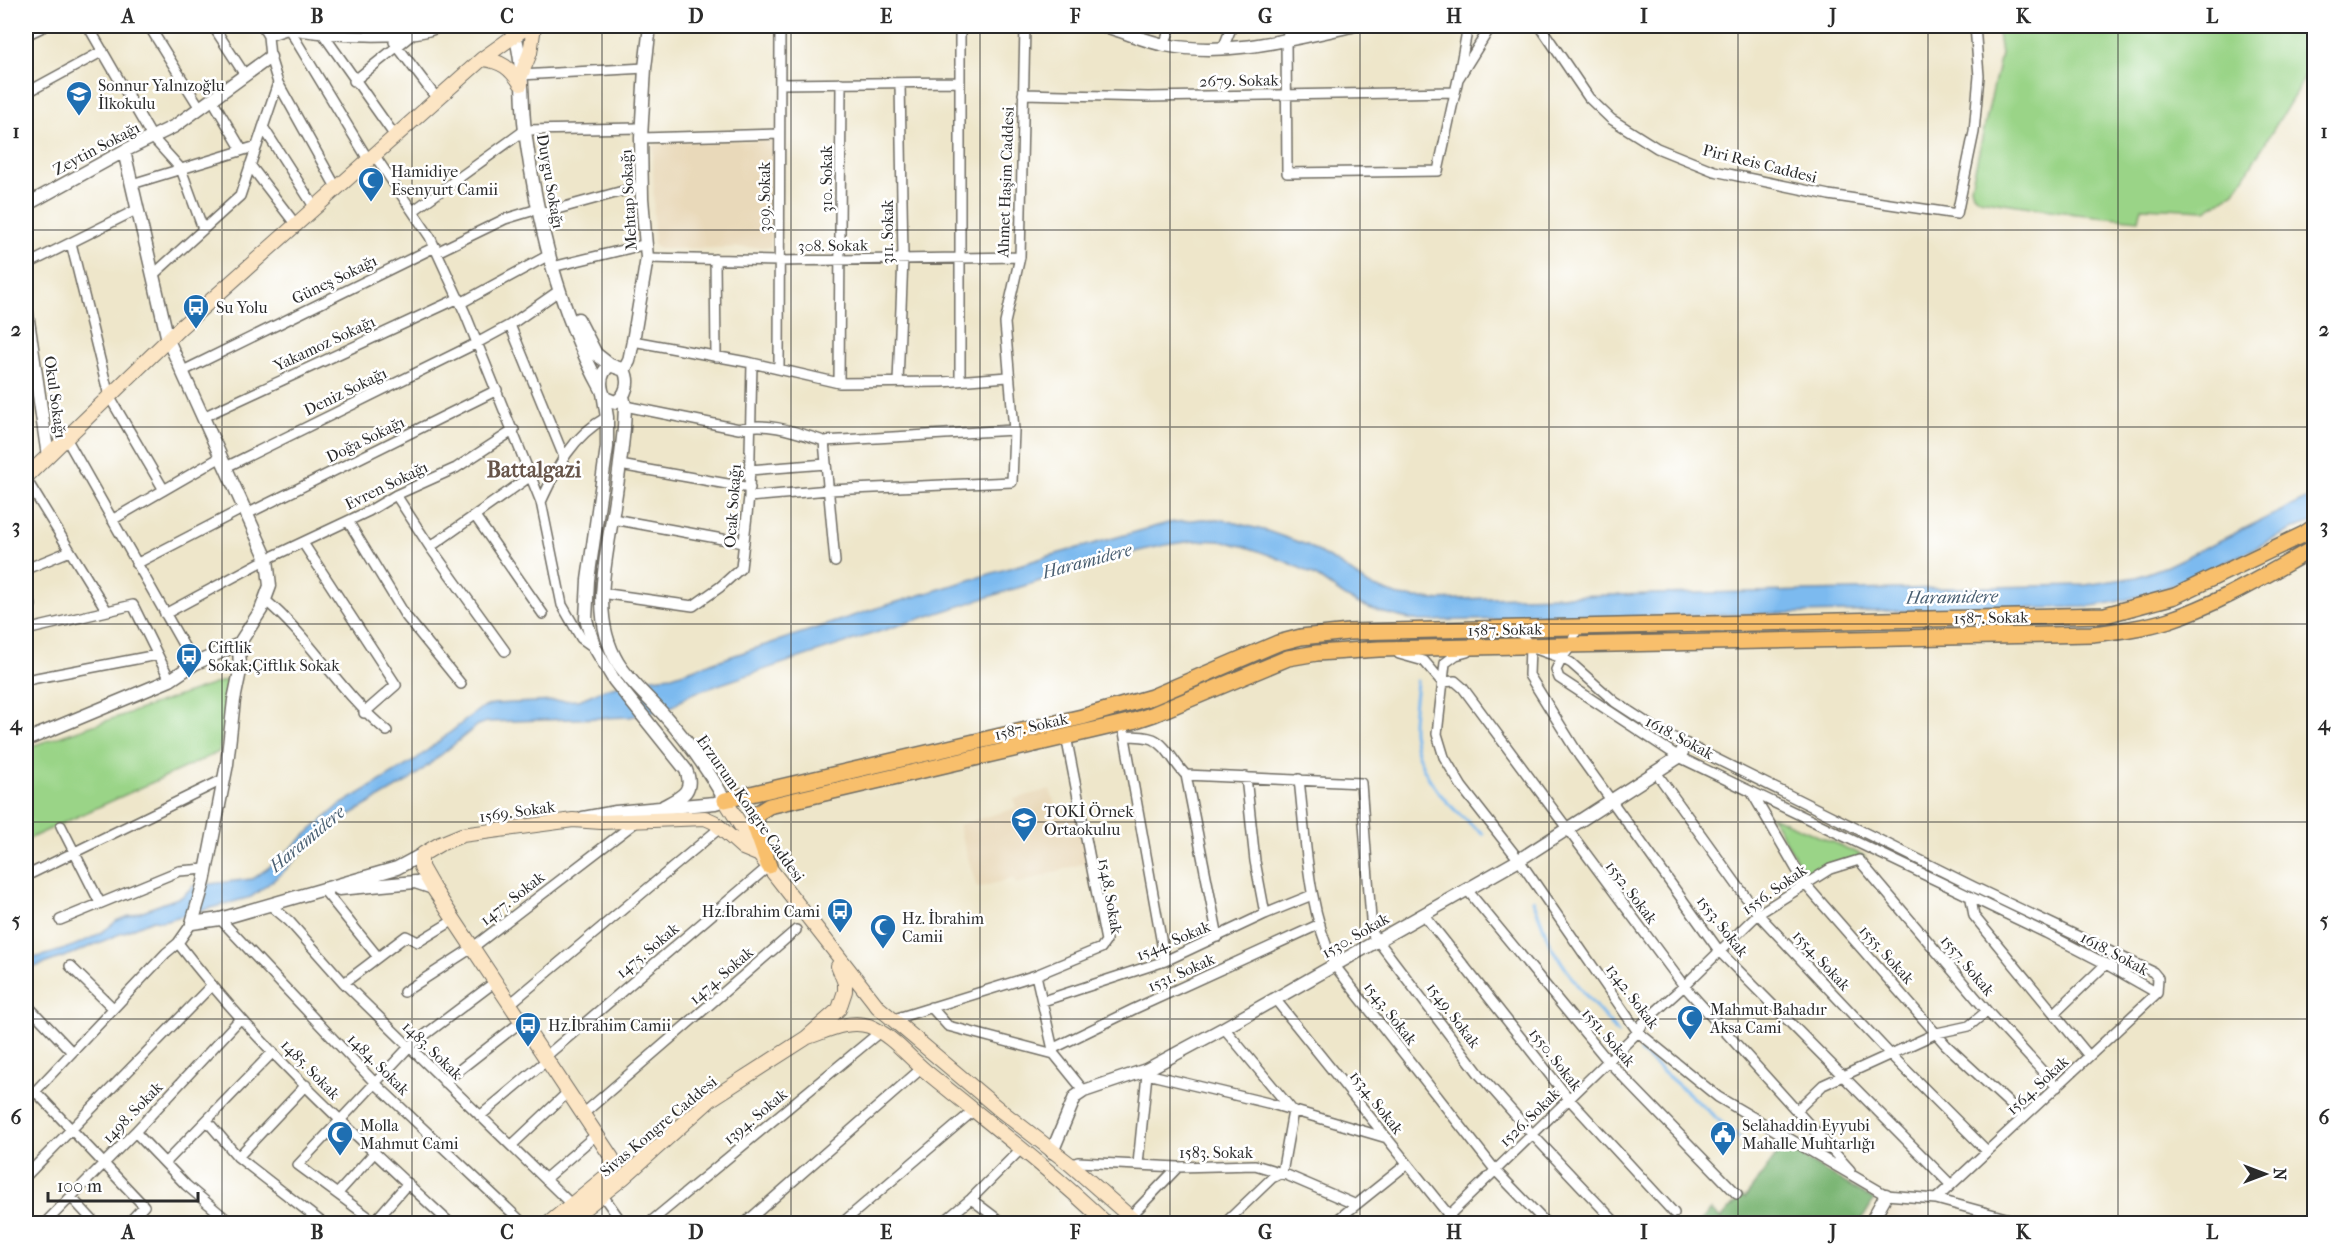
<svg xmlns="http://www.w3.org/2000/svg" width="2340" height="1249" viewBox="0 0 2340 1249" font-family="'IM FELL French Canon',serif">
<rect width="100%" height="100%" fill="#fff"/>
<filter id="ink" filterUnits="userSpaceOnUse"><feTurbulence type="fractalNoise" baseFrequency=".0167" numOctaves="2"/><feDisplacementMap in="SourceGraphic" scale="12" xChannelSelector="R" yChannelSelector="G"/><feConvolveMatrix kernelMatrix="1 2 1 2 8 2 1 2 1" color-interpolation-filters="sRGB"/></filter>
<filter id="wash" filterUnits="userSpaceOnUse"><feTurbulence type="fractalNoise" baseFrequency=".008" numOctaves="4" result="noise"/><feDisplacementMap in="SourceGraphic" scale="24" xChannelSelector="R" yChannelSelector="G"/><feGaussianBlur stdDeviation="1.35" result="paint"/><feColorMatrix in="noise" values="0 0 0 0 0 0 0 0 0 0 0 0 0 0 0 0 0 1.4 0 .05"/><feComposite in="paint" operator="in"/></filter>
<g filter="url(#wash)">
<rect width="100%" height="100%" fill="#eee6ca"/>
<path fill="#e9d9ba" d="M774,140L771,247L660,249L654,246L653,146L657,142Z
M1050,789L1056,808L1072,811L1077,816L1088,862L1016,884L1014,878L977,888L958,825L1016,808L1014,799Z
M1899,1205L1968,1223L1882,1224L1890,1209Z"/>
<path fill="#9ad487" stroke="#628059" stroke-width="1.5" d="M1997,26H2288L2314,40V55L2297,91L2235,192L2206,210L2142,207L2139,220L2076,214L1979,199L1973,194L1971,187L2001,54Z
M232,678L219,752L26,840V748Z
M1771,816L1865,856L1838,862L1807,877Z"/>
<path fill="#7bb674" stroke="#537050" stroke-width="1.5" d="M1783,1146L1874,1200L1860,1223L1698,1224L1711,1210L1721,1219L1741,1196L1745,1198Z"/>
<path fill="#7cbaef" stroke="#54728d" stroke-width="1.5" d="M2314,495V522L2300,526C2229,560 2163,599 2083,607L1420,621C1397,617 1372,611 1351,600C1339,594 1329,584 1317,577C1293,563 1248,545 1220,541C1170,536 1089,566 1040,581C923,617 807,655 691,694L673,706L630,717L487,722L478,725L410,780L348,816L316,839L279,876L251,897L163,921L153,920L72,954L26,970V959C52,955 97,940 116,921L183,896L193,886L252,879L268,868L340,805L414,761L480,709L493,704L579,700L605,689L642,679L672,676L874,609L1049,556L1168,523L1202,519L1224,520L1267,531L1307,545L1341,565L1369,585L1399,596L1434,600L1519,597L2086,585L2137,577L2167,566Z"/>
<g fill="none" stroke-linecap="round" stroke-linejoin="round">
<path stroke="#7cbaef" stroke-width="3" d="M1417,681C1416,697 1412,716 1413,732C1417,776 1450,809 1483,834
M1533,900L1551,947L1578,986L1618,1033
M1640,1052L1743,1141L1756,1149"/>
</g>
</g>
<g filter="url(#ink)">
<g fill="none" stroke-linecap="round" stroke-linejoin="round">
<g stroke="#6f6c63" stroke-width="12">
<path id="minor" d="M88,26L152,137L181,169L203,229
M149,26L200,108
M213,26L245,75
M262,26L268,36L270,57L278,83L337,189
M1290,26L1286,40L1287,173L1438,171L1458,79
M1468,26L1458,79L1491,26
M1540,26L1589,98L1611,119L1657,148L1714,171L1829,195L1957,214L1974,132L1979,76L1975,26
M289,29L369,161
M289,29C319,36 416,42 441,26
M323,34L395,136
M26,35L45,26
M268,36L289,29V26
M394,42L438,100
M1164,45L1171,26
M1223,48L1232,26
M521,75L645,68
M354,81L414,33V26
M780,84L960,82
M26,93L103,51
M1023,94L1148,97L1455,92
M212,99L242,150
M263,127L315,208
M641,138L779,134
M375,156L430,237L465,313L541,502L562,605L581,638L595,648
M250,165L296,225
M132,184L257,146
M413,211L525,130L641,128
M539,214L641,186
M71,243L109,396L164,490
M437,252L505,219L538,209
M647,258L778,261L1020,257
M715,259L716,357
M26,265L138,209
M552,267L647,244
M153,275L240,196L278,83
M461,303L549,255
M510,325L564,457
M633,341L752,363L839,383L942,382L1008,377
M779,369L780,26
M183,371L435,247
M960,380V26
M898,382L903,258L900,83
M839,383L841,83
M625,406L739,429C765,420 799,433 824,441L835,562
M203,417L459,298
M66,438L194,664
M824,441L1014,430
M620,465L750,488
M226,467L477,343L510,325L560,290
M750,470L826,464
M26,479L107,611
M396,495L430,547L505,651
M749,497L829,490L1012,482L1014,430L1005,323L1020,257L1025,26
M541,502C557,467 572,436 607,417
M247,514L497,390
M475,516L543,614
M613,519L744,543
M112,520L221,457
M348,521L405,615L461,684
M303,543L396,685L364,713
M430,547L532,475
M136,564L244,508
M26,569L70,551
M26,589L31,605
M601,593L693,606L720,587L741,568L749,497L752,363
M265,600C311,638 340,693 387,731
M165,614L267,559L369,511L396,495L456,468L514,430
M1577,627L1571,646L1562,658L1556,670L1559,678L1679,757L2046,933L2106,964L2157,993
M1518,629L1530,647L1562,658L1571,663L1615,702L1658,730L1974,887L2153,972L2158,978L2157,993
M26,630L133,605L170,680
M1530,647L1529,675L1580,757L1720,952L1951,1185
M1467,652L1456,655L1445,663L1437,734L1444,757L1462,787L1519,860L1638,1032L1718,1097L1886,1195L1936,1199L2028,1224
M1399,654L1424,661L1442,682
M26,680L157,655
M1442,682L1455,681L1463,688L1684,986L1850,1170
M1124,732L1165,961
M1125,736C1134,736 1145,736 1153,739C1167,745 1175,765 1186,775L1361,783L1372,933L1480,1075L1532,1134L1617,1224
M1655,771L1758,914L1891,1055L1987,1151
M1186,775L1218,937
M1246,777L1255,861L1265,914
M1299,779C1306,841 1307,908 1335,966L1496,1171L1547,1224
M1752,793L1805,884L1946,1045L2024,1117
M61,826L100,903
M26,876L224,779
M323,889L378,957
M1468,891L1608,1061L1737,1194
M1971,899L1974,916L2089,1056
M270,905L289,921L344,983L575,1208
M1424,915L1569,1099L1674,1213
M220,919L375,1083L524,1224
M60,920L179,871L206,869
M192,923L178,943C258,1047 355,1135 451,1224
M70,966L113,1008
M1036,975L1054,1054L1084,1091
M344,983L406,936L418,942L454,920
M404,992L472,948L636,822
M1275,999L1456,1224
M1043,1001L1165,961L1265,914L1312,895
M26,1004L71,1051
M510,1004L721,827
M931,1007L948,1026L1054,1054
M2055,1013L2106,964
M891,1020L1036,975L1101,948L1106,941L1066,736
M1054,1048L1134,1009L1320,924
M545,1057L769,866
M1146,1070L1147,1074L1268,1103L1387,1138
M444,1082L522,1021
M35,1091L144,1206L132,1219L138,1224
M26,1101L166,953L178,943
M1797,1110L1823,1085L1937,1033L1969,1026L1987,1011
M583,1114L796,930
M480,1116L547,1060
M208,1122L238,1157L324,1224
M135,1132L186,1185L232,1224
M512,1145L568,1092
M238,1157L306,1085
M166,1162L273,1052
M1138,1164L1147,1074
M1071,1165L1078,1162L1178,1167L1255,1165L1282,1173L1354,1204
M26,1176L211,986
M546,1178L597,1134
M599,1190L623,1224
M338,1193L375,1152
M71,1197L96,1224
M971,1199L1004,1224
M1936,1199L2157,993
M1131,1216L1178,1167
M375,1221L408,1183
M44,1224L135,1132L240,1019
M378,1224L298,1165L409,1047L495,982
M648,1224L881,1031
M744,1224L922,1068
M841,1224L973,1111
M941,1224L971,1199L1021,1149
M1224,1224L1272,1178L1282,1173L1293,1111L1224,1028
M1332,1224L1407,1164
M1440,1224L1638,1032L1643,1023L1684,986L1758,914L1830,869L1859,860L1987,1011L2057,1087"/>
</g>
<g stroke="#6f6c63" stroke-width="15">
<path id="tertiary" d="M1104,26C1124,31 1144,41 1165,45C1227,57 1292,39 1352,26
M515,35C524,66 521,99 525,131C537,220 558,310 602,390
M26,205L124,151L175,126L270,57
M26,307L48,456
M578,319L596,354L610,365
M610,365L624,370C630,381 627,396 615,402L605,398C599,386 599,374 610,365Z
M624,370L629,361L633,341L647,258L642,198L641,138L645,68L650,26
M603,393L607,417V447L588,580L586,619L589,630L595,648L614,680L686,770C695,792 681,797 664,806
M239,644L240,671L234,700L227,764L204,882L192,923L220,919L397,868L423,854
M26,740L170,680L194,664L239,644L261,610L270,586L267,559L168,340L124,151
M583,818L616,812L715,803L725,800C708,770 687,740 664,715C648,697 630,682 618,663C591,618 605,567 612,519C617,489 621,458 624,428L625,406L623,396
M339,889L415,882L433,888
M1052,1152L1075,1097L1084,1091L1146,1070L1224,1028L1519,860L1679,757L1686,745
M1870,1224L1886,1195"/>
</g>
<g stroke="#6f6c63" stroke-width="16">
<path id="secondary" d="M482,59C502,61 510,68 521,84
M521,75L530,53L534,26
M26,477L181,327L482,59L528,26
M725,800L757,852L878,1007L1000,1110L1071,1165L1138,1224
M808,1037C826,1031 850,1019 869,1026C892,1035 910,1059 929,1074C989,1123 1051,1170 1107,1224
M612,1158L433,888L421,867V859L423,854L440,844L462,835L573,820L601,822L705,818L714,822L743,848L760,855
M548,1224L610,1173L612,1158
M565,1224L623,1178L711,1099L806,1038L839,1009L845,991V983L838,966"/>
</g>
<g stroke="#6f6c63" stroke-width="18">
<path id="primary" d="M725,800L1082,717L1152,697L1278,643L1301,637L1349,632L2105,615L2175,596L2304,534L2314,527
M769,866L755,827L758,813L769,806L1133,721L1154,714L1288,658L1317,653L1379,649L2092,634C2118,631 2144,628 2169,620C2221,603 2267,574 2314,548"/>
</g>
<use href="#minor" stroke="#fff" stroke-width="9"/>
<use href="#tertiary" stroke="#fff" stroke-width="12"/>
<use href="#secondary" stroke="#fce5c4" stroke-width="14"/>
<use href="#primary" stroke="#f8bf6c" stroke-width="15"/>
</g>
</g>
<path fill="none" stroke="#2b2b2b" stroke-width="1.5" stroke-opacity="0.55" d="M222,26V1224M412,26V1224M602,26V1224M791,26V1224M980,26V1224M1170,26V1224M1360,26V1224M1549,26V1224M1738,26V1224M1928,26V1224M2118,26V1224M26,230H2314M26,427H2314M26,624H2314M26,822H2314M26,1019H2314"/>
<defs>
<g id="school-pin" transform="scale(1.35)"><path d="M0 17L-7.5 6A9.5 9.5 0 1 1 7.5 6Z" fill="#1f6fb2" stroke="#fff"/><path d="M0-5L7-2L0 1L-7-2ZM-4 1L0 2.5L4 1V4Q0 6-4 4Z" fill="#fff"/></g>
<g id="mosque-pin" transform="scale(1.35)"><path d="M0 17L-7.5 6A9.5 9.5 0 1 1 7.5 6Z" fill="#1f6fb2" stroke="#fff"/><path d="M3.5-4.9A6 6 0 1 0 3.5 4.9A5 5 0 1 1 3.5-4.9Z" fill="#fff"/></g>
<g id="bus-pin" transform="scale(1.35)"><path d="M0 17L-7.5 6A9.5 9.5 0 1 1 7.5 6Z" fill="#1f6fb2" stroke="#fff"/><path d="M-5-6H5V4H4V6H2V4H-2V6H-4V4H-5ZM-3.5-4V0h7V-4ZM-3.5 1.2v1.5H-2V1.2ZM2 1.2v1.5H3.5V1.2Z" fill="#fff"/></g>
<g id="civic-pin" transform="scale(1.35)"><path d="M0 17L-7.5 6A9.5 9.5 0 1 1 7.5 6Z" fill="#1f6fb2" stroke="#fff"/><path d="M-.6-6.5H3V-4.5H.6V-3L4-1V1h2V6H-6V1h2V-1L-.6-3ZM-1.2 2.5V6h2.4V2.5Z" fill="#fff"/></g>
</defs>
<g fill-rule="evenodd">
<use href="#school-pin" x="79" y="94"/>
<use href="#mosque-pin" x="371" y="180"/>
<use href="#bus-pin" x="196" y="307"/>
<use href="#bus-pin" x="189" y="656"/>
<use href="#school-pin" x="1024" y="820"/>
<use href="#bus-pin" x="840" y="911"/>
<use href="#mosque-pin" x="883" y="927"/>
<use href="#mosque-pin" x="1690" y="1018"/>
<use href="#bus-pin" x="528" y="1025"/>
<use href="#mosque-pin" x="340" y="1134"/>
<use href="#civic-pin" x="1723" y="1134"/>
</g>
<g text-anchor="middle" stroke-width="5" stroke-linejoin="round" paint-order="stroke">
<g font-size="16" fill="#2b2b2b" stroke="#fff">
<text transform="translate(1239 80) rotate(-1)" y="6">2679. Sokak</text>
<text transform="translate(96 148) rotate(-28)" y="6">Zeytin Sokağı</text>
<text transform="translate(1760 163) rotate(14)" y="6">Piri Reis Caddesi</text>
<text transform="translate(826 179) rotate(-90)" y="6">310. Sokak</text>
<text transform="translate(551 181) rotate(80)" y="6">Duygu Sokağı</text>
<text transform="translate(1005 182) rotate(-88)" y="6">Ahmet Haşim Caddesi</text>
<text transform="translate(764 197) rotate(-90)" y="6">309. Sokak</text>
<text transform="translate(628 200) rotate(-93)" y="6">Mehtap Sokağı</text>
<text transform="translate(887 232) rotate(-90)" y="6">311. Sokak</text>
<text transform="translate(833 245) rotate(-1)" y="6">308. Sokak</text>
<text transform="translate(334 279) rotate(-26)" y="6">Güneş Sokağı</text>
<text transform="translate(324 343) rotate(-25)" y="6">Yakamoz Sokağı</text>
<text transform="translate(345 391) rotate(-26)" y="6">Deniz Sokağı</text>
<text transform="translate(56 397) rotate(82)" y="6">Okul Sokağı</text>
<text transform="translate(365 439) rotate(-26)" y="6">Doğa Sokağı</text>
<text transform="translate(386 485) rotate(-26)" y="6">Evren Sokağı</text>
<text transform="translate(732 506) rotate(-86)" y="6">Ocak Sokağı</text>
<text transform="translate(1991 617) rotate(-1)" y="6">1587. Sokak</text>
<text transform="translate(1505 629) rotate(-1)" y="6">1587. Sokak</text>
<text transform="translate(1031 726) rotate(-13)" y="6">1587. Sokak</text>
<text transform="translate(1680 737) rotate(28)" y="6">1618. Sokak</text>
<text transform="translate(751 808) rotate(55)" y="6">Erzurum Kongre Caddesi</text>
<text transform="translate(517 811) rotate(-8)" y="6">1569. Sokak</text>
<text transform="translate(1774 889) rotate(-35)" y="6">1556. Sokak</text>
<text transform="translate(1632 892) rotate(53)" y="6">1552. Sokak</text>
<text transform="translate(1111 896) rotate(80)" y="6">1548. Sokak</text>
<text transform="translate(512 898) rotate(-38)" y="6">1477. Sokak</text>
<text transform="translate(1723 926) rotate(52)" y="6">1553. Sokak</text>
<text transform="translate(1355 935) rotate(-30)" y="6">1530. Sokak</text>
<text transform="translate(1173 940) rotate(-23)" y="6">1544. Sokak</text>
<text transform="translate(647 950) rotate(-40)" y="6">1475. Sokak</text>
<text transform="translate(2115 953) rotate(28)" y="6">1618. Sokak</text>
<text transform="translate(1887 954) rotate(48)" y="6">1555. Sokak</text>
<text transform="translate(1822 960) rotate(47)" y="6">1554. Sokak</text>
<text transform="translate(1968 965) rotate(50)" y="6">1557. Sokak</text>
<text transform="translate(1181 972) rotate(-24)" y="6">1531. Sokak</text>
<text transform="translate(721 975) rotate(-41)" y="6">1474. Sokak</text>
<text transform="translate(1633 996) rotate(53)" y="6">1342. Sokak</text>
<text transform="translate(1391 1013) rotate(52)" y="6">1543. Sokak</text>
<text transform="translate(1454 1015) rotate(53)" y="6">1549. Sokak</text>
<text transform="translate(1609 1037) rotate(49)" y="6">1551. Sokak</text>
<text transform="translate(433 1050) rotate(44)" y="6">1483. Sokak</text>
<text transform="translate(1556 1059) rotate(52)" y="6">1550. Sokak</text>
<text transform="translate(379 1064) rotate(45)" y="6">1484. Sokak</text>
<text transform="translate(311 1069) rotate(46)" y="6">1485. Sokak</text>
<text transform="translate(2037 1085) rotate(-43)" y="6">1564. Sokak</text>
<text transform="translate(1377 1102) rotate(52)" y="6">1534. Sokak</text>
<text transform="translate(132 1112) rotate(-46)" y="6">1498. Sokak</text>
<text transform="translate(755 1116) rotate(-40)" y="6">1394. Sokak</text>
<text transform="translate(1529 1117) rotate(-44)" y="6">1526. Sokak</text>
<text transform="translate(658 1126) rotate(-40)" y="6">Sivas Kongre Caddesi</text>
<text x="1216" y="1158">1583. Sokak</text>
</g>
<g font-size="16" fill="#2b2b2b" stroke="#fff" text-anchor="start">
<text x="98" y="91">Sonnur Yalnızoğlu<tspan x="98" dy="18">İlkokulu</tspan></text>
<text x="391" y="177">Hamidiye<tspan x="391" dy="18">Esenyurt Camii</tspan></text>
<text x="216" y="313">Su Yolu</text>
<text x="208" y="653">Ciftlik<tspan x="208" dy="18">Sokak;Çiftlık Sokak</tspan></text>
<text x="1044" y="817">TOKİ Örnek<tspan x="1044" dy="18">Ortaokulıu</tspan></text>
<text x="820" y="917" text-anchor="end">Hz.İbrahim Cami</text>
<text x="902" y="924">Hz. İbrahim<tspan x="902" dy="18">Camii</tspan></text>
<text x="1710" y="1015">Mahmut Bahadır<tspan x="1710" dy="18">Aksa Cami</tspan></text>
<text x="548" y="1031">Hz.İbrahim Camii</text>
<text x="360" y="1131">Molla<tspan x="360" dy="18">Mahmut Cami</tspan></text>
<text x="1742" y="1131">Selahaddin Eyyubi<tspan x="1742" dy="18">Mahalle Muhtarlığı</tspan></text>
</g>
<g font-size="18" font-style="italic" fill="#475d70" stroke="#fff">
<text transform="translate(1087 561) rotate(-15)" y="6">Haramidere</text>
<text transform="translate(1952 597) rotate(-1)" y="6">Haramidere</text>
<text transform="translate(307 839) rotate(-40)" y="6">Haramidere</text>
</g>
<g font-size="22" font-weight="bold" fill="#67554a" stroke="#fff">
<text x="534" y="477">Battalgazi</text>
</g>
</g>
<rect width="2340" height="1249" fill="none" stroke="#fff" stroke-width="66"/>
<g transform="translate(2265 1174) rotate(90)" stroke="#ffffff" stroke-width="4.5" paint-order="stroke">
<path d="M0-4.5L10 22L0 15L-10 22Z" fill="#2b2b2b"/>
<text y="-9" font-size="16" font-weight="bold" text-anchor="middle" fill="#2b2b2b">N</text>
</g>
<path d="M48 1192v9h150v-9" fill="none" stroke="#2b2b2b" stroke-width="3"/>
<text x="57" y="1192" font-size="18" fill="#2b2b2b" stroke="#ffffff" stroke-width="4.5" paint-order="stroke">100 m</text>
<rect x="33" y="33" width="2274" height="1183" fill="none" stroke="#2b2b2b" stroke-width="2"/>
<g font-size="20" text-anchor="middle" font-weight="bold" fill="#2b2b2b">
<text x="128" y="23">A</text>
<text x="317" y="23">B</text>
<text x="507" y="23">C</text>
<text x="696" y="23">D</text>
<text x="886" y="23">E</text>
<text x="1075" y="23">F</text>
<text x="1265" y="23">G</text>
<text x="1454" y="23">H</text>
<text x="1644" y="23">I</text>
<text x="1833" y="23">J</text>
<text x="2023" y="23">K</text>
<text x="2212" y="23">L</text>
<text x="16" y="138">1</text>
<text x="2324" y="138">1</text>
<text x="16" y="336">2</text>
<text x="2324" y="336">2</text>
<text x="16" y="533">3</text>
<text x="2324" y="533">3</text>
<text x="16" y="730">4</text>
<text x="2324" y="730">4</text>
<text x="16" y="927">5</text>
<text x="2324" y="927">5</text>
<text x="16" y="1124">6</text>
<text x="2324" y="1124">6</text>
<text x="128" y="1239">A</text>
<text x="317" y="1239">B</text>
<text x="507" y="1239">C</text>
<text x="696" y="1239">D</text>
<text x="886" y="1239">E</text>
<text x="1075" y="1239">F</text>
<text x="1265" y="1239">G</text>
<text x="1454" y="1239">H</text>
<text x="1644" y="1239">I</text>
<text x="1833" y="1239">J</text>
<text x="2023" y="1239">K</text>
<text x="2212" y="1239">L</text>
</g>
</svg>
